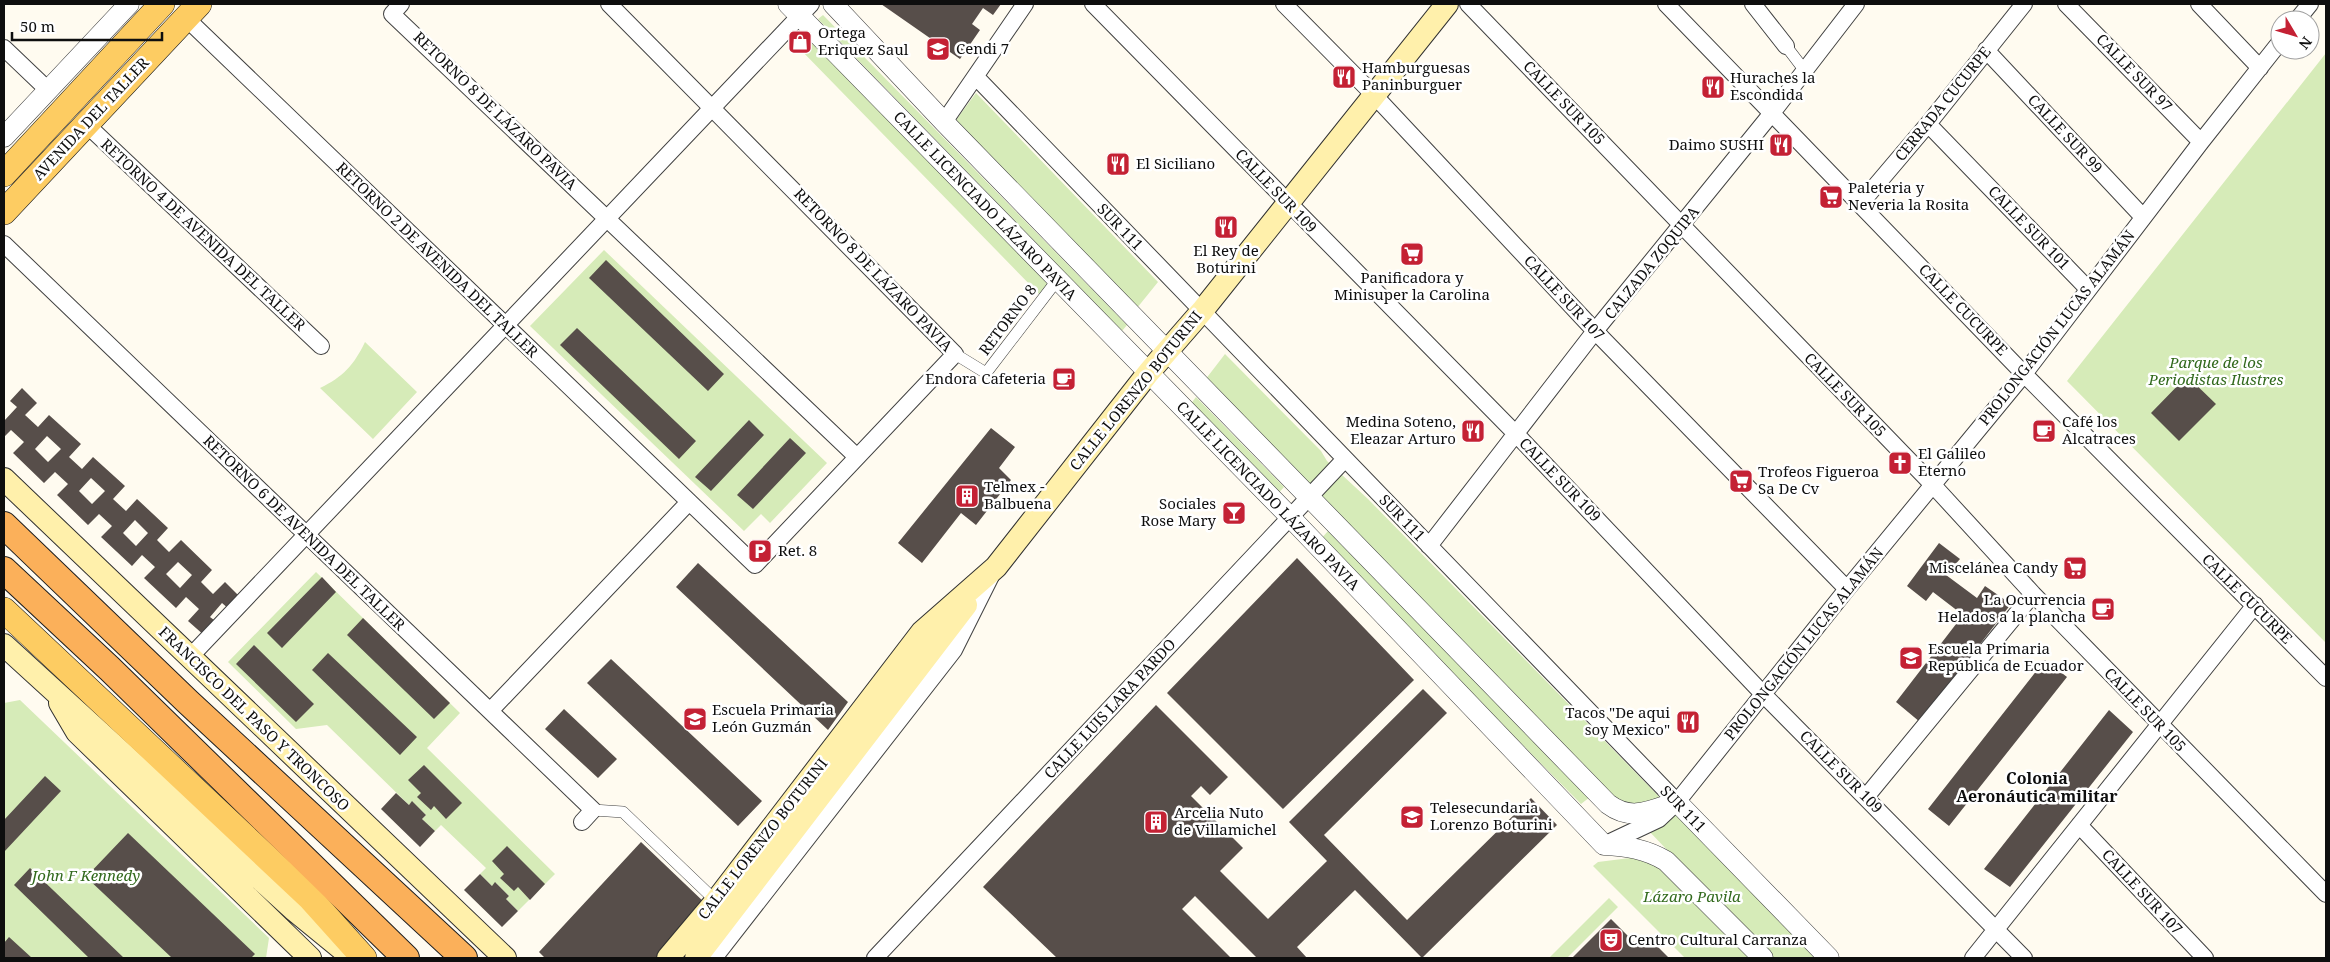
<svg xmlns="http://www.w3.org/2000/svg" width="2330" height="962" viewBox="0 0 2330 962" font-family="'Noto Serif',serif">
<rect width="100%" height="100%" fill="#fffbf0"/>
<path fill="#d6ebb8" d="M823,15L1127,325L1122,331L818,19Z
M810,32L1048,284L1039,294L797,46Z
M2326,53V643L2067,381Z
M976,93L1158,282L1137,308L956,120Z
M604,250L827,463L770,523L761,514L744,531L530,326Z
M365,342L417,392L373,439L320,388C343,377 354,365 365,342Z
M1225,354L1321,451L1327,461L1368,499L1817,958H1685L1593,866L1598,862L1670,853L1623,804L1614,801L1205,380Z
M1196,397L1284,487L1277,495L1190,405Z
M1328,531L1590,797L1581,804L1320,540Z
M316,572L460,713L427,748L555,874L518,911L506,899L509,896L496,883L492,886L480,874L486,868L441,825L435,831L422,819L426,815L412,802L409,805L327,725L296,729L228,662Z
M20,700L269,938L266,958H4V703Z
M1609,898L1618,907L1567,958H1549Z"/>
<path fill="#574e4a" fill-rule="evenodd" d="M881,4H1001L993,15L983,8L972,24L980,30L960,59Z
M606,260L724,374L708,391L589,278Z
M577,328L696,441L679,459L560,345Z
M2187,376L2216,404L2179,441L2151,413Z
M22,388L37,403L25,415L38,427L49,415L81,444L69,457L82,469L93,457L125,486L113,499L126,511L137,499L168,528L157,540L169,552L181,540L212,570L201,582L213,594L225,582L241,598L230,610L222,603L210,617L218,623L205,636L188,621L199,609L186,597L176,608L144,578L155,567L142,555L132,566L101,537L112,526L99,514L88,525L57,495L68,484L55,472L44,483L13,453L24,442L11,430L4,437V421L17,407L10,401ZM47,436L61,449L48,462L35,449ZM91,478L105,491L92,504L79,491ZM135,520L148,533L136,546L123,533ZM178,562L192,575L180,588L166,574Z
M749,420L764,435L711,491L695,477Z
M991,428L1015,447L999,468L1011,480L976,525L961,513L922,563L898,543Z
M790,438L806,453L753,509L737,495Z
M1939,543L1960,559L1946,575L1977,598L1985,586L2011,604L1920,722L1896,702L1963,615L1933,592L1926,601L1907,586Z
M1297,558L1414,680L1283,809L1167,693Z
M698,563L848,702L828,730L676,587Z
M322,577L336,592L282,648L267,633Z
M363,618L450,703L434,719L347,635Z
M254,645L314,704L296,722L236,664Z
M328,653L417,737L400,755L312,670Z
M611,659L762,801L738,826L587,683Z
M2045,660L2067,677L1949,826L1928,809Z
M1423,689L1447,713L1324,835L1407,920L1531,798L1557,825L1422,958L1355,890L1297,947L1307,958H1257L1195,896L1182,909L1231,958H1057L983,887L1156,705L1228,777L1210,795L1201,786L1191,796L1243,848L1220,871L1268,919L1327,861L1289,822Z
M564,709L617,759L598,778L545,729Z
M2109,710L2133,732L2010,887L1984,869Z
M424,765L462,803L446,819L434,806L431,810L417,797L421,793L408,780Z
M45,776L61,791L4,852V820Z
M396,793L409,805L412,801L426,815L422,819L435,831L420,847L381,809Z
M128,833L255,954L251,958H172L86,877Z
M641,842L706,904L656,958H545L539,952Z
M507,846L545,884L530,900L518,887L514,891L500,878L504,874L492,861Z
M30,868L124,958H89L14,885Z
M480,874L492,886L495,882L509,896L506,899L518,911L502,927L464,890Z
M1611,919L1637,945L1646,935L1669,958H1572Z
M9,937L32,958H4V943Z"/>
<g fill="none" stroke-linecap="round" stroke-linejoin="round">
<g stroke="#414141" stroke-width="12">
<path id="pedestrian" d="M1786,46L1805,71
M955,354L986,373L1058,279
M593,810L623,812L716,901"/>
</g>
<g stroke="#414141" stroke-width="18">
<path id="minor" d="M401,4L392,14L857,457
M1093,4L1516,434L1764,695L2024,958
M1284,4L1373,94L1595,331L1847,589
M1468,4L1932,484L2033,594L2326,894
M1666,4L2024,374L2326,678
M1753,4L1786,46
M2066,4L2201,142
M2199,4L2260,68
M186,18L755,565L955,354L609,4
M2297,20L2310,4
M4,48L48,90
M1986,50L2143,217
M976,77L1677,802
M944,122L1025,4
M86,124L321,346
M1928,124L2088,289
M1861,203L1928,124L2024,4
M4,244L593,810L582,822
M1429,546L1595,331L1772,113L1856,4
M190,657L811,4
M490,711L689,502
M1866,797L2033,594
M2079,825L2205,958
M1604,845L1659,819L1677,802L1847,589L2024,374L2201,142L2280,42
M714,958L954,650L991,576
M875,958L1345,459
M1973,958L2255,605"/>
</g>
<g stroke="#414141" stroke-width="21">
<path id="tertiary" d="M788,4L1291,518L1604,845C1626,846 1646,849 1666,861L1763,958
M833,4L944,122L1608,804C1632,822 1651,810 1677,802L1829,958
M4,137L129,4"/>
</g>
<g stroke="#303030" stroke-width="24">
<path id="secondary" d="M4,479L505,958
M4,645L293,909L353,958
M60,703L77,732L310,958
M668,958L716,901L922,632L996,567L1149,372L1202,311L1447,4
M696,958L966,605"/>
</g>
<g stroke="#1f1f1f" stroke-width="26">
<path id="primary" d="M4,174L162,4
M4,212L199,4
M4,610L310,898L364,958"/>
</g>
<g stroke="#1f1f1f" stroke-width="28">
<path id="trunk" d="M4,525L188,702L464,958
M4,570L110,669L406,958"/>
</g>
<use href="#pedestrian" stroke="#fff" stroke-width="11"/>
<use href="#minor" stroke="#fff" stroke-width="16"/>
<use href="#tertiary" stroke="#fff" stroke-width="20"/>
<use href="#secondary" stroke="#fff0ab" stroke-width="22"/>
<use href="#primary" stroke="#fdcc62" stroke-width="25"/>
<use href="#trunk" stroke="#fbb05a" stroke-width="26"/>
</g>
<defs>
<g id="shop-square" transform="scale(1.25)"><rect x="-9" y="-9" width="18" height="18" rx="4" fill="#c42134" stroke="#fff"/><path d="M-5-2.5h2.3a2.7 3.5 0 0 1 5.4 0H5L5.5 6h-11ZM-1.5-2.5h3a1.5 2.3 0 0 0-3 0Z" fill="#fff"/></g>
<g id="school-square" transform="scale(1.25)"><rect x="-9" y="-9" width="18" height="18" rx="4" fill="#c42134" stroke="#fff"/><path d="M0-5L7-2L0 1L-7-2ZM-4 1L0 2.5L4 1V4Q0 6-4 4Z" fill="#fff"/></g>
<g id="restaurant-square" transform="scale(1.25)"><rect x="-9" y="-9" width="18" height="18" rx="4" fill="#c42134" stroke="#fff"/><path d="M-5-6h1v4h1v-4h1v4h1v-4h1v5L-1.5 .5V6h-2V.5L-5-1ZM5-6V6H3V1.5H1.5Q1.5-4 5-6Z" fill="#fff"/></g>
<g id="supermarket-square" transform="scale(1.25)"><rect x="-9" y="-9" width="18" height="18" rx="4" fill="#c42134" stroke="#fff"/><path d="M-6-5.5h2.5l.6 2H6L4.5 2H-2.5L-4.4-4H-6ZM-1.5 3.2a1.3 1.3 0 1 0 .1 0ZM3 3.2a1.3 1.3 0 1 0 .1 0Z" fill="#fff"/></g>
<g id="cafe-square" transform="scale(1.25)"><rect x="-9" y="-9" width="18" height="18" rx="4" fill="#c42134" stroke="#fff"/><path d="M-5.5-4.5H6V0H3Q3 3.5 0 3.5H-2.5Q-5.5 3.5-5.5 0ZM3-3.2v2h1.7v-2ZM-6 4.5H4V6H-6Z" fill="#fff"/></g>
<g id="church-square" transform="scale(1.25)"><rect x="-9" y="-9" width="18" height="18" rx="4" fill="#c42134" stroke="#fff"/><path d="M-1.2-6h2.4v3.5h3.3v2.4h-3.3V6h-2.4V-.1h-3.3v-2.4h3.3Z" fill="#fff"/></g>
<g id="building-square" transform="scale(1.25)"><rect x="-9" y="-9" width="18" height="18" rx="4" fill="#c42134" stroke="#fff"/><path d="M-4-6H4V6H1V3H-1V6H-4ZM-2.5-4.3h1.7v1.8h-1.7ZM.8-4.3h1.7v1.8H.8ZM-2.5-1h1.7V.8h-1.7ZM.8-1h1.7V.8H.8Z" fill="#fff"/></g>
<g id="bar-square" transform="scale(1.25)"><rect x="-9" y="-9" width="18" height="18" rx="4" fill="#c42134" stroke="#fff"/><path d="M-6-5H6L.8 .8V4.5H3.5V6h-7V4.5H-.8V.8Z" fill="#fff"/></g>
<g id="parking-square" transform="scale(1.25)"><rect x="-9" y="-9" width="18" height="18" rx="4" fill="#c42134" stroke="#fff"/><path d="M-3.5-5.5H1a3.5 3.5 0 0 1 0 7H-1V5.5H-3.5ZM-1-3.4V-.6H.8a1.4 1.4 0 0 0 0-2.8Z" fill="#fff"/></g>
<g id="theatre-square" transform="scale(1.25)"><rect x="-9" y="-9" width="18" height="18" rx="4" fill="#c42134" stroke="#fff"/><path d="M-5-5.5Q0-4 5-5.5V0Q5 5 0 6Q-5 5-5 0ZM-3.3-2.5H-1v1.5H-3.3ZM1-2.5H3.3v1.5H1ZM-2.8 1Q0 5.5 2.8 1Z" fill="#fff"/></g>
</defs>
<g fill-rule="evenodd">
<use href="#shop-square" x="800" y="42"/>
<use href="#school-square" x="938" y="49"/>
<use href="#restaurant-square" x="1344" y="77"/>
<use href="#restaurant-square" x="1713" y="87"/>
<use href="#restaurant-square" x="1781" y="145"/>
<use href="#restaurant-square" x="1118" y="164"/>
<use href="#supermarket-square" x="1831" y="197"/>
<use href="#restaurant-square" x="1226" y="227"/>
<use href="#supermarket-square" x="1412" y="254"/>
<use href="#cafe-square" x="1064" y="379"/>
<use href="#restaurant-square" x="1473" y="431"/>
<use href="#cafe-square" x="2044" y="431"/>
<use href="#church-square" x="1900" y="463"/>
<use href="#supermarket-square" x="1741" y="481"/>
<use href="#building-square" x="967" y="496"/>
<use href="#bar-square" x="1234" y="513"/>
<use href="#parking-square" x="760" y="551"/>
<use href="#supermarket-square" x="2075" y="568"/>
<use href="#cafe-square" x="2103" y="609"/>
<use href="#school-square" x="1911" y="658"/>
<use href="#school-square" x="695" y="719"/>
<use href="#restaurant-square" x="1688" y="722"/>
<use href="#school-square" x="1412" y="817"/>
<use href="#building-square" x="1156" y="822"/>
<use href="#theatre-square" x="1611" y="940"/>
</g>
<g text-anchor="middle" stroke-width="5" stroke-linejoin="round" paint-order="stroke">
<g font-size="15" fill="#0e0e0e" stroke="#fff" text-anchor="start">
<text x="818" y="38">Ortega<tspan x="818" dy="17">Eriquez Saul</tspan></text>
<text x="956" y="54">Cendi 7</text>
<text x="1362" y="73">Hamburguesas<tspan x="1362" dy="17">Paninburguer</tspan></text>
<text x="1730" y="83">Huraches la<tspan x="1730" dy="17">Escondida</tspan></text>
<text x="1764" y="150" text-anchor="end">Daimo SUSHI</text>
<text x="1136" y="169">El Siciliano</text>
<text x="1848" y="193">Paleteria y<tspan x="1848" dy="17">Neveria la Rosita</tspan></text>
<text x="1226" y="256" text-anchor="middle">El Rey de<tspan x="1226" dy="17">Boturini</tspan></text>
<text x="1412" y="283" text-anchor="middle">Panificadora y<tspan x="1412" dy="17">Minisuper la Carolina</tspan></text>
<text x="1046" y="384" text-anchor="end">Endora Cafeteria</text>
<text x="1456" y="427" text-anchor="end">Medina Soteno,<tspan x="1456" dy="17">Eleazar Arturo</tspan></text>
<text x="2062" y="427">Café los<tspan x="2062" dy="17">Alcatraces</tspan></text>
<text x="1918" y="459">El Galileo<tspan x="1918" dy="17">Eterno</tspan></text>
<text x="1758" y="477">Trofeos Figueroa<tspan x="1758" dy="17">Sa De Cv</tspan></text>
<text x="984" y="492">Telmex -<tspan x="984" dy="17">Balbuena</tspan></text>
<text x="1216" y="509" text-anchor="end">Sociales<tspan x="1216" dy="17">Rose Mary</tspan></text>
<text x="778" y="556">Ret. 8</text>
<text x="2058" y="573" text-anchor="end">Miscelánea Candy</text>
<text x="2086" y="605" text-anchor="end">La Ocurrencia<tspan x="2086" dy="17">Helados a la plancha</tspan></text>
<text x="1928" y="654">Escuela Primaria<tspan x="1928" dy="17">República de Ecuador</tspan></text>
<text x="712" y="715">Escuela Primaria<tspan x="712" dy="17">León Guzmán</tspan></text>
<text x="1670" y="718" text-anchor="end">Tacos "De aqui<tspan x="1670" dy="17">soy Mexico"</tspan></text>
<text x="1430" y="813">Telesecundaria<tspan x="1430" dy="17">Lorenzo Boturini</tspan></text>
<text x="1174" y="818">Arcelia Nuto<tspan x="1174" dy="17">de Villamichel</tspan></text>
<text x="1628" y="945">Centro Cultural Carranza</text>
</g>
<g font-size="15" fill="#0e0e0e" stroke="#fff">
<text transform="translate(2134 73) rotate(46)" y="5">CALLE SUR 97</text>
<text transform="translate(1564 103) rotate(46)" y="5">CALLE SUR 105</text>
<text transform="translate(1943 104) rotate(-51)" y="5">CERRADA CUCURPE</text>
<text transform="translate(495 111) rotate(44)" y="5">RETORNO 8 DE LÁZARO PAVIA</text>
<text transform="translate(91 119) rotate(-47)" y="5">AVENIDA DEL TALLER</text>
<text transform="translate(2065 134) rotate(47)" y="5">CALLE SUR 99</text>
<text transform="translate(1276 191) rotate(46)" y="5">CALLE SUR 109</text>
<text transform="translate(985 206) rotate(46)" y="5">CALLE LICENCIADO LÁZARO PAVIA</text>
<text transform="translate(1120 227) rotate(46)" y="5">SUR 111</text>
<text transform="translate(2029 228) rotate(46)" y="5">CALLE SUR 101</text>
<text transform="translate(203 235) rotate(43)" y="5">RETORNO 4 DE AVENIDA DEL TALLER</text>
<text transform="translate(437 260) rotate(44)" y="5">RETORNO 2 DE AVENIDA DEL TALLER</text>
<text transform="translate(1652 263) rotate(-51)" y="5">CALZADA ZOQUIPA</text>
<text transform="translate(873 270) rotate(46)" y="5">RETORNO 8 DE LÁZARO PAVIA</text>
<text transform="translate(1564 298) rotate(47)" y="5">CALLE SUR 107</text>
<text transform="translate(1963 310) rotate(46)" y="5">CALLE CUCURPE</text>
<text transform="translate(1008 320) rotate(-53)" y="5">RETORNO 8</text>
<text transform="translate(2057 328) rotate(-52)" y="5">PROLONGACIÓN LUCAS ALAMÁN</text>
<text transform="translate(1136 391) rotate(-51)" y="5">CALLE LORENZO BOTURINI</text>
<text transform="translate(1845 395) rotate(46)" y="5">CALLE SUR 105</text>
<text transform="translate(1560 480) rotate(46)" y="5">CALLE SUR 109</text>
<text transform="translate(1268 496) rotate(46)" y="5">CALLE LICENCIADO LÁZARO PAVIA</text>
<text transform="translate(1402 518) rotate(46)" y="5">SUR 111</text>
<text transform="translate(304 533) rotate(44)" y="5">RETORNO 6 DE AVENIDA DEL TALLER</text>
<text transform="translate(2247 599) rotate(45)" y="5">CALLE CUCURPE</text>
<text transform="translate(1804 644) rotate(-51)" y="5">PROLONGACIÓN LUCAS ALAMÁN</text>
<text transform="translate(1110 709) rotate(-47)" y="5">CALLE LUIS LARA PARDO</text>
<text transform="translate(2145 710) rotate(46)" y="5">CALLE SUR 105</text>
<text transform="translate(254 719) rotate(44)" y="5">FRANCISCO DEL PASO Y TRONCOSO</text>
<text transform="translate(1841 772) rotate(45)" y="5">CALLE SUR 109</text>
<text transform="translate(1683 809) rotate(46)" y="5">SUR 111</text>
<text transform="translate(763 839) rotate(-52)" y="5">CALLE LORENZO BOTURINI</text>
<text transform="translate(2142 892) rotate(47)" y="5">CALLE SUR 107</text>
</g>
<g font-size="15" font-style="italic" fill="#31691c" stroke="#fff">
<text x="2216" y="368">Parque de los<tspan x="2216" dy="17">Periodistas Ilustres</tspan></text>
<text x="86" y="881">John F Kennedy</text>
<text x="1692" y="902">Lázaro Pavila</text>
</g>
<g font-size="16" font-weight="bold" fill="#0e0e0e" stroke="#fff">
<text x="2037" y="784">Colonia<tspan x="2037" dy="18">Aeronáutica militar</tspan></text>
</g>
</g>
<rect width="2330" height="962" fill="none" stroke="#0e0e0e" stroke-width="10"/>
<g transform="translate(2295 35) rotate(128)"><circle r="24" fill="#ffffff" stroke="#9f9f9f"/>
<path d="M0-4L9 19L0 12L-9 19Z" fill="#c42134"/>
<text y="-8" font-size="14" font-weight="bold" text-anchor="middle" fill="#0e0e0e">N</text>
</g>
<path d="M12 32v8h150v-8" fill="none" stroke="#0e0e0e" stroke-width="2.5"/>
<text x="20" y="32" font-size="15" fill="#0e0e0e" stroke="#ffffff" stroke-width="4" paint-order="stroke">50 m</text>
</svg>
